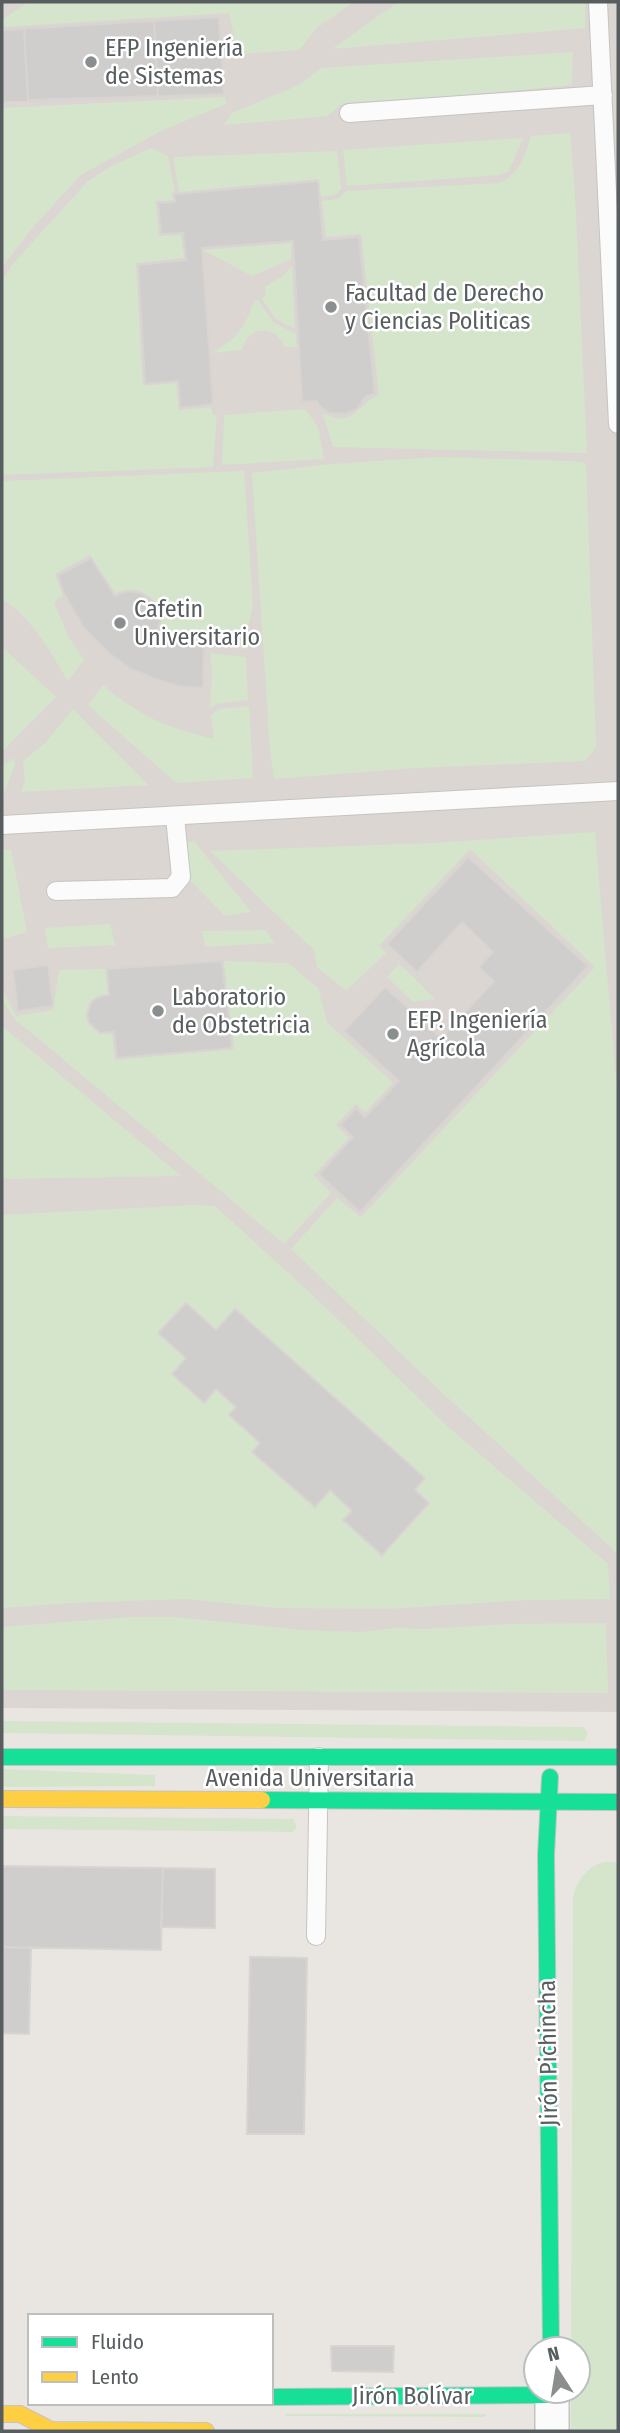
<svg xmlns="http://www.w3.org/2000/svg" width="620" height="2433" viewBox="0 0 620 2433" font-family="'Fira Sans Condensed',sans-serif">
<rect width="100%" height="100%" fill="#e9e6e2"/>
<path fill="#dbd6d1" d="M2,2H618V1712L2,1708Z"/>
<path fill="#d5e5cc" d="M28,2H353L317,28L299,50L238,54L229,13L2,27V20Z
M398,2H585V28L332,49Z
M573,52L572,85L442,97L342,103L328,116L224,125L232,113L299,85L321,68Z
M225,97L226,104L161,131L81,175L34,226L2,267V108Z
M570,133L575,195L587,453L333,447L323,413C354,430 357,403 379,395L361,234L326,237L322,201L338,199L346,191L501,183C520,172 525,156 531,136Z
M523,138L509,171L500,175L347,186L343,150Z
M151,148L168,156L175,192L172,193L173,200L156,201L159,236L181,235L184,258L136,263L143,386L176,383L179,410L211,407L213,415H217L213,467L2,475V281L12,265L87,182L108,168Z
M337,151L341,189L335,195L321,197L319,179L179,192L173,157Z
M291,243V259L252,276L203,250Z
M292,266L295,329L276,319L262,299L266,293L265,287L283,276Z
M258,300L273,322L296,334L297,347H285C276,324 248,325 242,350L212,353C238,337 244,330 254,301Z
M305,409L318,427L324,459L222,465L224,415Z
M438,457L571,461L586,463L596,747L585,761L416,768L274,779L270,750L252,473L332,464Z
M244,471L253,606L248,626L247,649L183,639L160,631C169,603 140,582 115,593L90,555L55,574L63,595L54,602L68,636L84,660L68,681C50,651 32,618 2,599V481Z
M2,647L56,697L2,752Z
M210,653L246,657L248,700L217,704L210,708L212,670Z
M103,685C140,716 164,727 211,738H214L211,715L220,709L249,706L253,778L176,783L88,705Z
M73,709L148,785L21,792L25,780L23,761L46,742Z
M14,758L15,765L2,798V766Z
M595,832L618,1102V1554L435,1386L291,1249L337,1198L361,1217L595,967L470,849L379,946L386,953L346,991L317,967L314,950L210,851L432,843Z
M194,841L251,912L225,916L190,880L181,844Z
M2,850H11L27,932L2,939Z
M110,924L115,945L48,948L45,928Z
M265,930L275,943L205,947L202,931Z
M224,961L288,963L318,988L327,1022L393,1083L366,1112L355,1104L336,1125L349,1138L314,1175L331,1193L284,1244L16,1020L2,1000V988L16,1016L53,1010L59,970L105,969L108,994C78,995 79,1036 112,1034L115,1060L234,1049Z
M399,964C413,975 422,987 435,999L413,1002L387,977Z
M2,1026L181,1176L2,1179Z
M194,1205L215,1206L319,1301L447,1426L608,1564L610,1599L527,1600L388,1609L277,1608L187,1599L70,1603L2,1608V1215Z
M132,1617H175L302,1630L361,1632L394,1628L424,1629L511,1624L606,1623L608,1693L2,1690V1627Z
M2,1721L584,1727L588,1734L584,1741L2,1733Z
M2,1769L155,1775V1786L2,1787Z
M2,1816L293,1819L297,1826L293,1832L2,1829Z
M603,1862H618V2431H571V2391H578V2349H571L573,1897C577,1880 586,1868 603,1862Z
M284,2414H487L485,2417L286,2416Z"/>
<path fill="#d0cecc" stroke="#d8d4d1" stroke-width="2" d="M219,17L224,94L2,102V30Z
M154,21L158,96L28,100L24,28Z
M318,181L323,240L359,237L375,394L366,396L357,409L345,414L330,413L320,407L317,401L302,402L293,241L202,248L213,404L180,408L178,381L145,384L138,265L186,260L183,233L161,234L158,203L175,202L174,194H177Z
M91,558L115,596L128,591L141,593L152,601L160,620L157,633L182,641L204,645L203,688L179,686L158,680L131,669L110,654L84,628L63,592L58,575Z
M468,857L588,966L360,1212L319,1174L353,1137L340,1125L356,1108L365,1117L399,1081L344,1031L385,987L441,1038L494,981L479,967L493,952L462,922L417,972L387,944Z
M222,961L232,1048L117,1058L114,1032L100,1033L89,1022L87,1015L92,1001L99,997L109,995L107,969Z
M48,965L53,1006L18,1011L13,970Z
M186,1303L216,1330L235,1309L425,1478L415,1490L429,1503L382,1555L343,1520L352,1511L330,1490L315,1507L252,1452L260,1443L229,1415L236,1407L216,1389L204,1403L172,1374L186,1358L158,1333Z
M2,1866L163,1868L161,1950L2,1947Z
M163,1868L215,1869V1928L161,1927Z
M2,1947L31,1948L29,2034L2,2033Z
M250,1957L307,1958L304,2134H247Z
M331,2346H394L393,2372L332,2371Z"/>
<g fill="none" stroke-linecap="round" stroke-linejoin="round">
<g stroke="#c4c4c3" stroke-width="20">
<path id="lane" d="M598,2L618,424
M349,113L603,95
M2,825L618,791
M56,891L172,888L181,877L175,817
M316,1936L319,1757"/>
</g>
<g stroke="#c4c4c3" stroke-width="36">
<path id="street" d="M552,2431V2391"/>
</g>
<g stroke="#c4c4c3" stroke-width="18">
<path id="fast" d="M2,1757H618
M550,1777L546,1855L551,2349
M262,1800L618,1802
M271,2397L552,2395"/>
</g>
<g stroke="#c4c4c3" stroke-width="18">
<path id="slow" d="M2,1799L262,1800
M2,2414H20L51,2430L206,2431"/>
</g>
<use href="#lane" stroke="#fcfbfb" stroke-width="18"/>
<use href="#street" stroke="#fcfbfb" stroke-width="33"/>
<use href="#fast" stroke="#16e098" stroke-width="16"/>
<use href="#slow" stroke="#ffcf43" stroke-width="16"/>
</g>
<g fill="#8b8e8e" stroke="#fff" stroke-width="2.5">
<circle cx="91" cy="62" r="7"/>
<circle cx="331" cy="307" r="7"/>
<circle cx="120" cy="623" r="7"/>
<circle cx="158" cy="1011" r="7"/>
<circle cx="393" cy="1034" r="7"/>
</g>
<g text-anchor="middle" stroke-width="5" stroke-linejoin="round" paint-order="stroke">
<g font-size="24" fill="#585e60" stroke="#fff" text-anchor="start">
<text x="105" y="56">EFP Ingeniería<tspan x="105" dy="28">de Sistemas</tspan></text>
<text x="345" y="301">Facultad de Derecho<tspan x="345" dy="28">y Ciencias Politicas</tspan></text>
<text x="134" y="617">Cafetin<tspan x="134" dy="28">Universitario</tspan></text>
<text x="172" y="1005">Laboratorio<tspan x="172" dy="28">de Obstetricia</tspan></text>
<text x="407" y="1028">EFP. Ingeniería<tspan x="407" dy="28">Agrícola</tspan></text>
</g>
<g font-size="24" fill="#585e60" stroke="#fff">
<text x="310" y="1786">Avenida Universitaria</text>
<text transform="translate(548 2053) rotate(-91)" y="8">Jirón Pichincha</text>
<text x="412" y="2404">Jirón Bolívar</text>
</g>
</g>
<rect width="620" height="2433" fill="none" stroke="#585e60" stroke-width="7"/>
<rect x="28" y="2314" width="245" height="91" fill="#ffffff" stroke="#bcbfbf" stroke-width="2"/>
<rect x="42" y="2337" width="35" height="10" fill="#16e098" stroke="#bcbfbf" stroke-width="2"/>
<text x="91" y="2349" font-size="21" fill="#585e60">Fluido</text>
<rect x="42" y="2372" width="35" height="10" fill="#ffcf43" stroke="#bcbfbf" stroke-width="2"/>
<text x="91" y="2384" font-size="21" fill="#585e60">Lento</text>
<g transform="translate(557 2370) rotate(348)"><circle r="33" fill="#ffffff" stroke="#bcbfbf" stroke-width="2"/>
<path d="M0-5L12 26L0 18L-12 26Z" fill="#8b8e8e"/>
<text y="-10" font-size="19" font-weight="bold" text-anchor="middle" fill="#585e60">N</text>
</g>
</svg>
